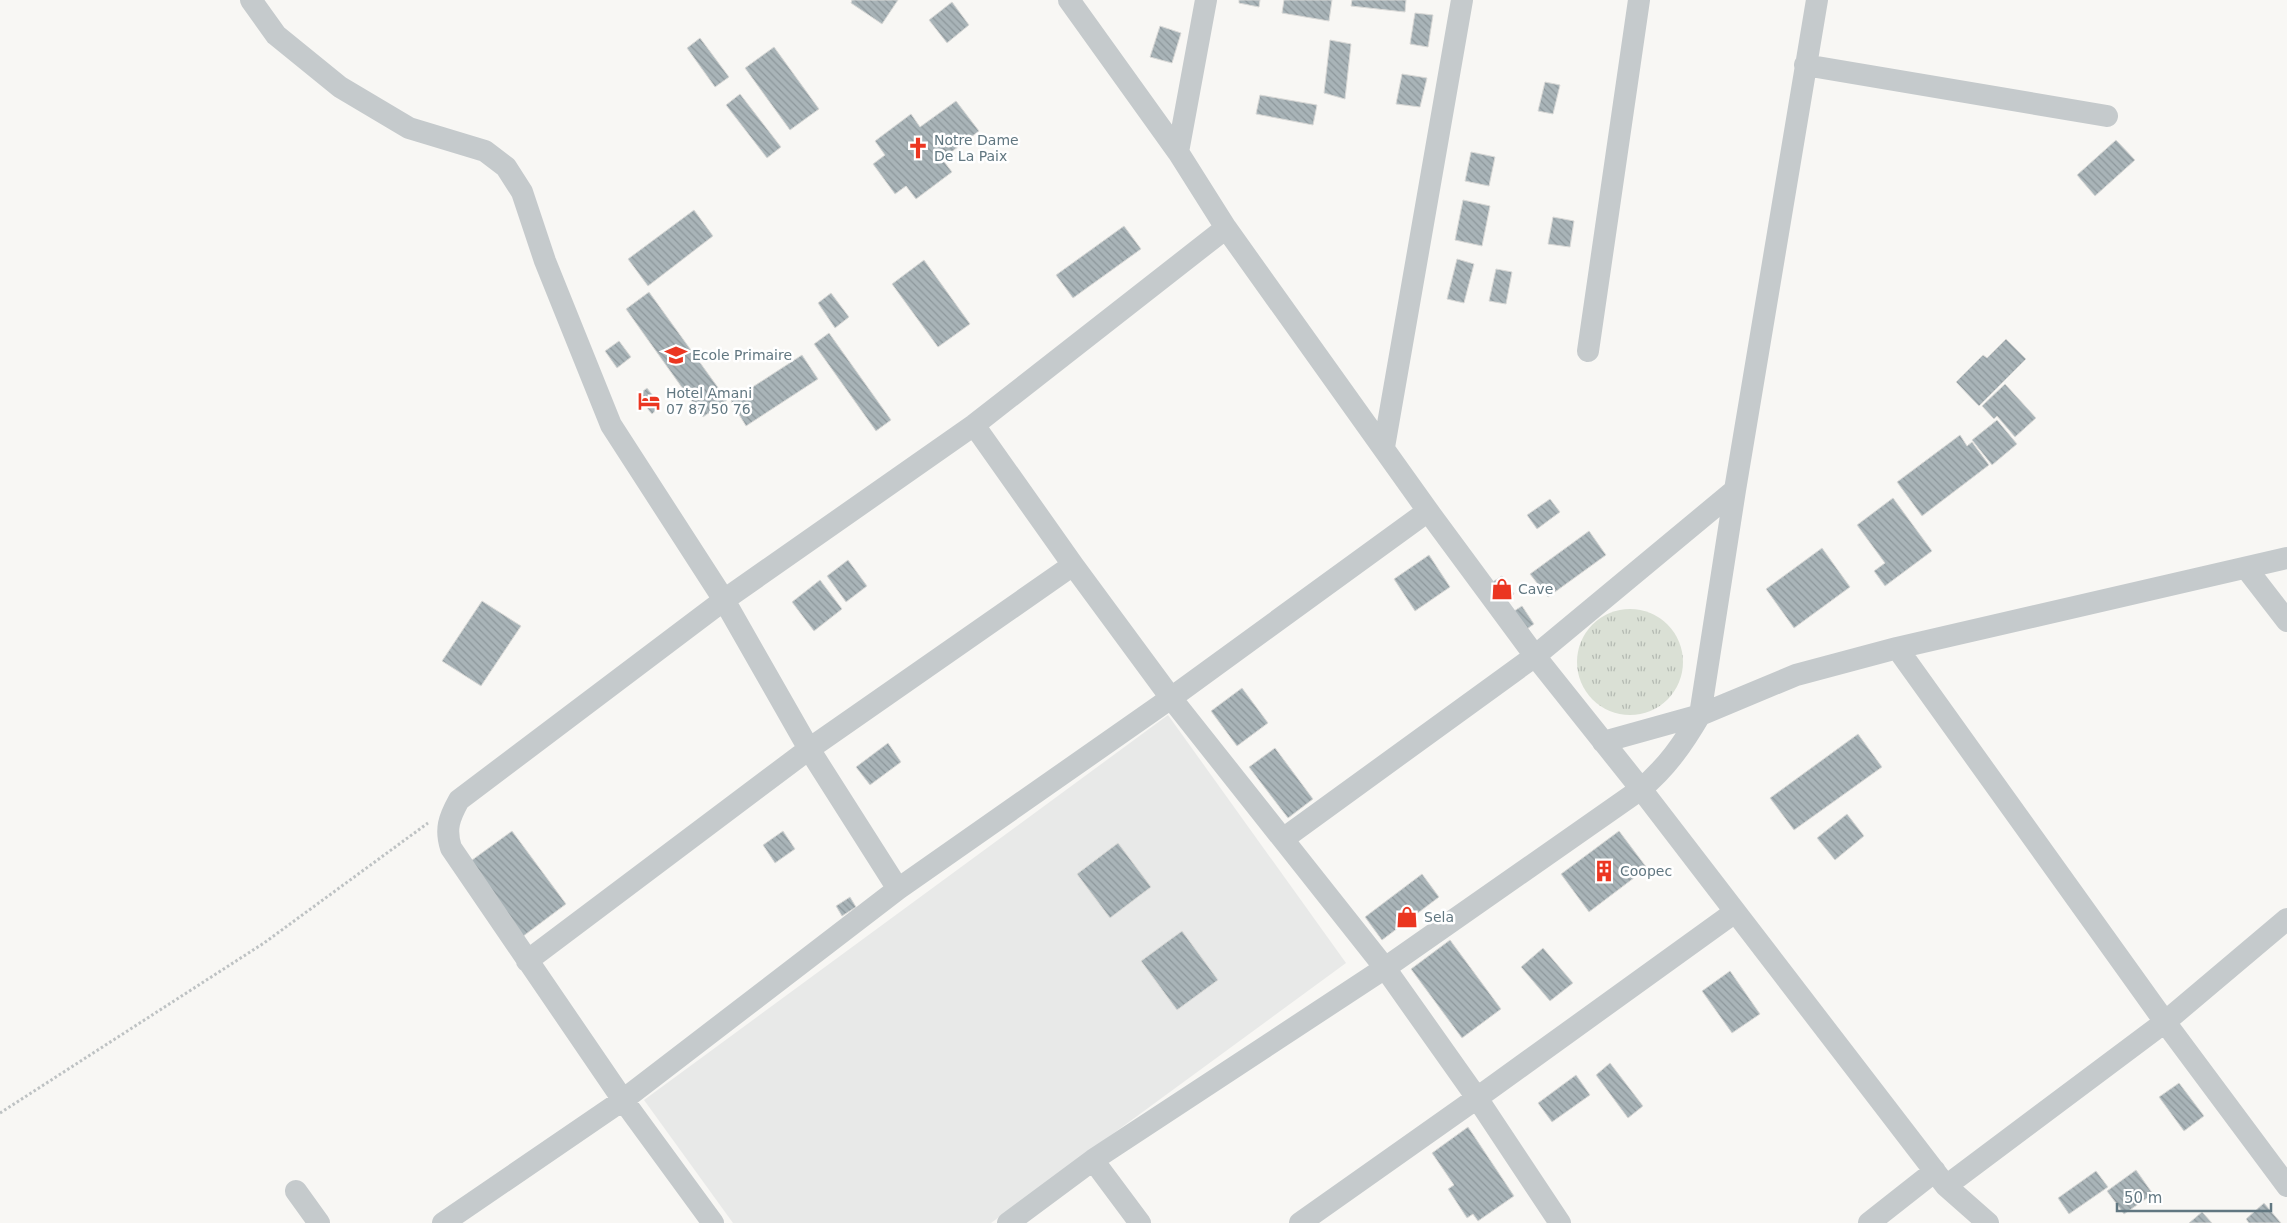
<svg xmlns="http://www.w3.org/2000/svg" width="2287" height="1223" viewBox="0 0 2287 1223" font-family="'DejaVu Sans',sans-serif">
<defs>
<pattern id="grass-tufts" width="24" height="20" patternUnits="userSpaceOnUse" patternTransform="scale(1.25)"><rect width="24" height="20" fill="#dae0d5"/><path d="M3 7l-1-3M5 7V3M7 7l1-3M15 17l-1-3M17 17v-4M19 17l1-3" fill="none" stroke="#b4bab2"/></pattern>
<pattern id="building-back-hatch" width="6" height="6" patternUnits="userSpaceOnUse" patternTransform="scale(1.25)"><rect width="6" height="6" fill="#a9b4b8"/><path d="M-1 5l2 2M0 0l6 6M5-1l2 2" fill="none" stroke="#8d979b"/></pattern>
</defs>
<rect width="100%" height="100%" fill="#f8f7f4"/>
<path fill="#e8e9e8" d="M1168,715L1346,963L991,1223H733L644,1100Z"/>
<path fill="url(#grass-tufts)" d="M1577 662a53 53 0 1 1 106 0a53 53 0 1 1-106 0Z"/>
<path fill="url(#building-back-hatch)" stroke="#d9d9d7" d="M852,0H898L882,24L851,3Z
M1239,0H1260L1259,7L1239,3Z
M1284,0H1332L1329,21L1282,13Z
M1352,0H1406L1405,12L1351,6Z
M952,2L969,25L947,43L929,20Z
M1415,13L1433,15L1428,47L1410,44Z
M1160,26L1181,33L1172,63L1150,57Z
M700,38L729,77L715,87L687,48Z
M1330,40L1351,44L1345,99L1324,93Z
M774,47L819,109L790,130L745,68Z
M1402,74L1427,78L1420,107L1396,104Z
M1545,82L1560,85L1553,114L1538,111Z
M740,94L781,147L767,158L726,105Z
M1260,95L1317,105L1313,125L1256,114Z
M956,101L979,131L942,159L952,172L916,199L906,186L895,194L873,164L885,155L875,141L911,114L920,127Z
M2116,140L2135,160L2095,196L2077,175Z
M1471,152L1495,157L1489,186L1465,181Z
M1463,200L1490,206L1482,246L1455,240Z
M694,210L713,236L648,286L628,259Z
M1553,217L1574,221L1570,247L1548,244Z
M1124,226L1141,249L1073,298L1056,275Z
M1457,259L1474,264L1464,303L1447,299Z
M924,260L970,324L938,347L892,284Z
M1496,269L1512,272L1506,304L1489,301Z
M649,292L727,400L703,417L626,309Z
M831,293L849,317L835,328L818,303Z
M829,333L891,420L876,431L814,344Z
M2006,339L2026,359L1979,406L1956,382L1983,355L1987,358Z
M619,341L631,357L617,368L605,351Z
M802,355L818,379L746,426L731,401Z
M2005,384L2036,418L2015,437L1997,416L1994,419L1982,406Z
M647,388L661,406L652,414L637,396Z
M1997,420L2017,444L1992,465L1972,440Z
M1960,435L1967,446L1972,442L1989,465L1922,516L1897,482Z
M1893,498L1932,551L1885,586L1874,571L1885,563L1857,525Z
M1550,499L1560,512L1537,529L1527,515Z
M1589,531L1606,555L1548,597L1530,574Z
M1822,548L1850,587L1794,628L1766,589Z
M1429,555L1450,587L1415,611L1394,579Z
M848,560L867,586L846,602L827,576Z
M1502,576L1514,594L1503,602L1491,583Z
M820,580L842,609L814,631L792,602Z
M482,601L521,626L481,686L442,661Z
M1522,606L1534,624L1524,631L1511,613Z
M1242,688L1268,723L1237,746L1211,711Z
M1858,734L1882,767L1794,830L1770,798Z
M888,743L901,762L870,785L856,767Z
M1275,748L1313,799L1288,818L1249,767Z
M1847,814L1864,836L1835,860L1817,838Z
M512,831L566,904L522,937L468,863Z
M783,831L795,849L775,863L763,845Z
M1619,831L1647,868L1589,912L1561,874Z
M1118,843L1151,887L1110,918L1077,874Z
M1422,874L1439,897L1382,940L1365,917Z
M850,897L856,907L842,916L836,906Z
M1182,931L1218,980L1177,1010L1141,961Z
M1450,940L1501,1009L1462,1038L1411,969Z
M1543,948L1573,983L1550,1001L1521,967Z
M1730,971L1760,1014L1732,1033L1702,991Z
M1610,1063L1643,1106L1628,1118L1596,1075Z
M1576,1075L1590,1095L1552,1122L1538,1103Z
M2179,1083L2204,1116L2184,1131L2159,1097Z
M1468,1127L1514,1196L1478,1221L1473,1214L1467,1218L1448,1189L1454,1185L1432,1153Z
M2136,1170L2153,1194L2124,1214L2107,1191Z
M2096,1171L2108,1187L2069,1214L2058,1198Z
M2264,1203L2281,1223H2249L2246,1219Z
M2202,1212L2212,1223H2189Z"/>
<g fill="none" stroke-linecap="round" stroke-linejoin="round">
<path stroke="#bec2c3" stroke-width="3" stroke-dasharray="2.5 2.5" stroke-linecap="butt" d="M0,1113L264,943L428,823"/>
<path stroke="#c5cacc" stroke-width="22" d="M251,0L276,35L340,87L409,128L485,151L506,167L522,192L545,261L611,425L724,600L809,749L898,889
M1069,0L1178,152L1226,228L1428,511L1535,656L1641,789L1946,1186L1988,1223
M1805,65L2107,116
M1178,152L1206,0
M1588,351L1639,0
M974,425L1073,565L1171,698L1385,968L1477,1098L1560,1223
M1384,447L1462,0
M2246,568L2287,621
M1897,648L2165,1022L2287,1186
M1603,742L1700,715L1796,675L1897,648L2287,558
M1283,839L1535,656L1735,490
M527,961L809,749L1073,565
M1093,1160L1140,1223
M1946,1186L2165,1022L2287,919
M296,1191L319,1223
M443,1223L623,1100L898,889L1171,698L1428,511
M713,1223L623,1100L451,848C445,829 449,818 459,800L724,600L974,425L1226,228
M1008,1223L1093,1160L1385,968L1641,789C1667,767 1683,744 1700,715L1735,490L1817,0
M1300,1223L1477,1098L1735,912
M1869,1223L1935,1171"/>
</g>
<defs>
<g id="church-bare" transform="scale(1.725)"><path d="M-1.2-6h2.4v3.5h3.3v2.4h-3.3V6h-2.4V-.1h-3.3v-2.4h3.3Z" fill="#eb3621" stroke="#fff" stroke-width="2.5" paint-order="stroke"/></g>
<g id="school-bare" transform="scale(1.725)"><path d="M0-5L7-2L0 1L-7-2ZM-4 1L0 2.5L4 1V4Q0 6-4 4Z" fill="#eb3621" stroke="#fff" stroke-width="2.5" paint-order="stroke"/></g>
<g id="hotel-bare" transform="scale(1.725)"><path d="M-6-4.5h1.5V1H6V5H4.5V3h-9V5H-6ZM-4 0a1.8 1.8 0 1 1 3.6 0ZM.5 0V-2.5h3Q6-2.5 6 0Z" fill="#eb3621" stroke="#fff" stroke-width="2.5" paint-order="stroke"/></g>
<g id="shop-bare" transform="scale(1.725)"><path d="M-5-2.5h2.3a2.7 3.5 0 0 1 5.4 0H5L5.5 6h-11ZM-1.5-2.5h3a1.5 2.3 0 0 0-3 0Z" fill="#eb3621" stroke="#fff" stroke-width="2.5" paint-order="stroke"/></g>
<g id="building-bare" transform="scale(1.725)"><path d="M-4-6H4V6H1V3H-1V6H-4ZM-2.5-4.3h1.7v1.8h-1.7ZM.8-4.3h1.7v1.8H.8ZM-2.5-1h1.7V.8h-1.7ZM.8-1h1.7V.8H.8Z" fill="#eb3621" stroke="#fff" stroke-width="2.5" paint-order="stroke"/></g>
</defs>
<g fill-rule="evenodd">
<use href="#church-bare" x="918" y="148"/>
<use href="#school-bare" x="676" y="355"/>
<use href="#hotel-bare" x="649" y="401"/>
<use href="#shop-bare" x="1502" y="589"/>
<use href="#building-bare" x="1604" y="871"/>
<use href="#shop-bare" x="1407" y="917"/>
</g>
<g text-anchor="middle" stroke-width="5" stroke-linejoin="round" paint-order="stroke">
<g font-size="14" fill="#617781" stroke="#fff" text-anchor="start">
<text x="934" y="145">Notre Dame<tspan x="934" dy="16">De La Paix</tspan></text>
<text x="692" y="360">Ecole Primaire</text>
<text x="666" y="398">Hotel Amani<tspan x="666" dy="16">07 87 50 76</tspan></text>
<text x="1518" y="594">Cave</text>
<text x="1620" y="876">Coopec</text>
<text x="1424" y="922">Sela</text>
</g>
</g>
<path d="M2117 1203v8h154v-8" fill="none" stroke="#617781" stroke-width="2.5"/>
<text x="2124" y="1203" font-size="15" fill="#617781" stroke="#ffffff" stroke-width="4" paint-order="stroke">50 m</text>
</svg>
